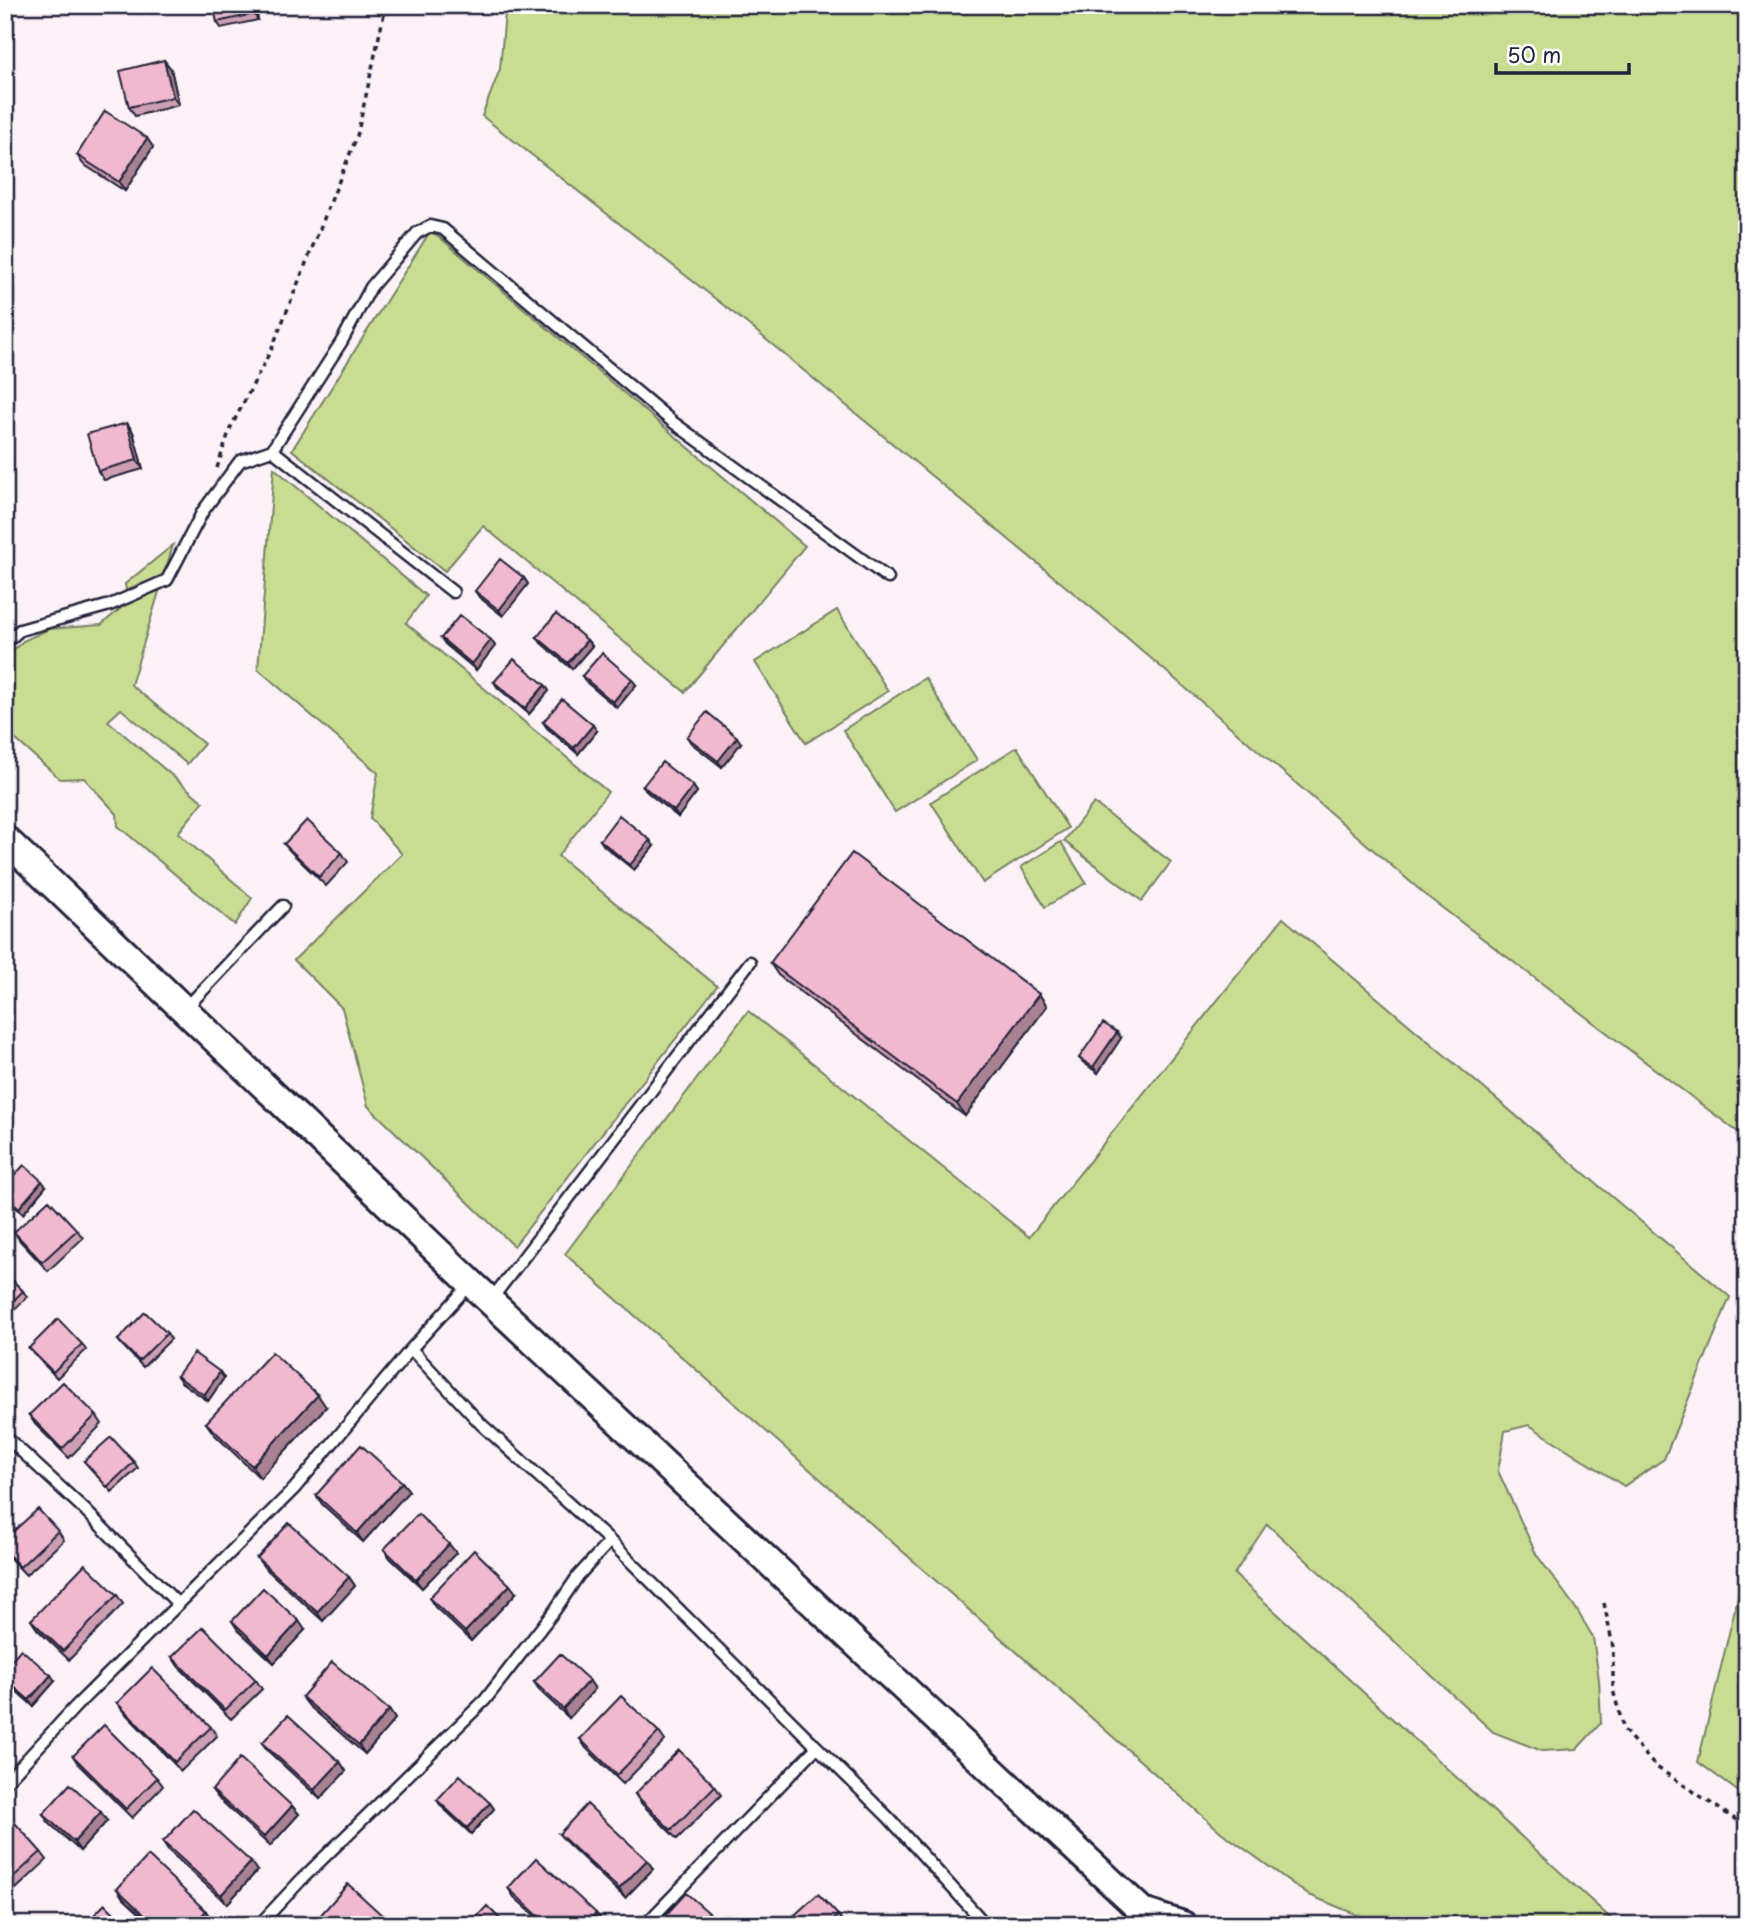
<svg xmlns="http://www.w3.org/2000/svg" width="1752" height="1930" viewBox="0 0 1752 1930" font-family="'Playpen Sans',sans-serif">
<rect width="100%" height="100%" fill="#fcf1f6"/>
<filter id="ink" filterUnits="userSpaceOnUse"><feTurbulence type="fractalNoise" baseFrequency=".0143" numOctaves="2"/><feDisplacementMap in="SourceGraphic" scale="14" xChannelSelector="R" yChannelSelector="G"/><feConvolveMatrix kernelMatrix="1 2 1 2 8 2 1 2 1" color-interpolation-filters="sRGB"/></filter>
<g filter="url(#ink)">
<path fill="#c9dd92" stroke="#768066" stroke-width="2" d="M509,5H1747V1139L1428,897L1110,623L745,322L482,116L500,69L505,13Z
M431,230L805,546L685,692L483,526L445,571L292,450Z
M274,468L426,596L406,623L608,792L558,856L717,986L514,1246L368,1106L342,1008L294,960L402,854L370,818L378,773L258,669Z
M173,545L131,685L204,744L187,764L121,709L108,721L203,802L178,833L252,898L235,925L118,826L117,814L84,778L60,779L5,730V658L23,641L49,629L101,625L128,602L125,584Z
M837,610L888,691L806,743L755,662Z
M925,678L977,760L895,812L843,730Z
M1017,747L1068,828L983,883L931,802Z
M1094,803L1171,862L1142,901L1064,841Z
M1061,842L1086,883L1045,907L1021,867Z
M1283,918L1730,1297L1664,1459L1624,1486L1529,1425L1505,1431L1498,1471L1536,1554L1575,1607L1593,1637L1599,1680L1601,1723L1577,1749L1542,1751L1493,1732L1267,1524L1234,1574L1618,1925H1381L1307,1894L1221,1832L565,1254L748,1011L1029,1237Z
M1747,1559V1798L1698,1762Z"/>
<g fill="none" stroke-linecap="round" stroke-linejoin="round">
<g stroke="#22223b" stroke-width="15">
<path id="lane" d="M272,450L342,341L371,287L417,233L430,226L443,229L674,423L888,578
M5,643L20,630L110,605L167,580L203,511L240,461L272,450L453,592
M185,1009L283,906
M490,1301L750,962
M5,1436L85,1510L178,1604
M610,1541L817,1747L645,1925
M817,1747L888,1817L986,1925
M5,1783L75,1707L294,1489L411,1349L470,1284
M259,1925L301,1880L485,1700L555,1610L578,1576L610,1541L481,1424L411,1349"/>
</g>
<g stroke="#22223b" stroke-width="32">
<path id="secondary" d="M5,839L471,1283L1157,1925
M1143,1912L1183,1925"/>
</g>
<path stroke="#22223b" stroke-width="3.5" stroke-dasharray="5 5" stroke-linecap="butt" d="M217,468L230,429L272,348L357,136L386,5
M1604,1603L1613,1647V1690L1624,1730L1655,1766L1747,1827"/>
<use href="#lane" stroke="#fff" stroke-width="10"/>
<use href="#secondary" stroke="#fff" stroke-width="26"/>
</g>
<path fill="#ce9fb3" stroke="#22223b" stroke-width="2" d="M255,5L258,20L221,28L217,22Z
M164,60L171,69L179,105L135,116L129,107Z
M153,147L125,191L83,164L77,155Z
M5,215L13,235L5,238Z
M127,423L133,432L143,469L104,480L98,471Z
M5,439L12,463L5,465Z
M524,578L528,584L503,616L479,597L475,591Z
M537,637L587,640L592,646L572,669L541,643Z
M441,638L491,640L495,646L476,670L445,644Z
M582,676L636,685L617,708L586,682Z
M494,682L545,685L549,691L529,714L498,688Z
M543,722L597,731L578,754L547,728Z
M687,737L741,743L722,767L691,743Z
M643,786H693L697,792L678,817L647,792Z
M600,840L654,846L634,870L604,846Z
M284,844L342,853L348,862L326,886L291,852Z
M770,963L1039,994L1047,1006L965,1116L778,975Z
M1121,1038L1098,1073L1084,1063L1079,1058Z
M5,1186H46L23,1214L5,1198Z
M77,1230L83,1238L48,1271L20,1241L14,1232Z
M5,1273L23,1291L27,1297L5,1319Z
M167,1333L171,1339L143,1367L122,1345L118,1340Z
M82,1344L86,1350L57,1378L33,1353L29,1348Z
M220,1372L224,1378L208,1401L181,1382L177,1376Z
M326,1407L260,1478L214,1434L206,1423Z
M29,1415H96L102,1424L69,1458L35,1424Z
M84,1461L134,1462L138,1468L112,1492Z
M402,1482L409,1491L363,1542L322,1504L316,1495Z
M5,1488L13,1497L5,1505Z
M58,1531L64,1540L26,1575L5,1553V1539Z
M449,1544L456,1553L422,1588L390,1558L384,1549Z
M257,1558L349,1577L355,1586L323,1621L264,1567Z
M516,1593L471,1641L435,1607L429,1598Z
M117,1595L123,1604L69,1660L37,1629L31,1620Z
M232,1621L305,1630L274,1663L238,1630Z
M172,1657L256,1680L262,1689L231,1719L178,1666Z
M5,1667L55,1681L33,1706L5,1681Z
M589,1680L595,1689L569,1718L540,1691L534,1682Z
M302,1697L389,1710L395,1719L365,1754L309,1706Z
M117,1703L211,1727L217,1736L181,1771L123,1711Z
M659,1732L665,1741L623,1784L586,1748L580,1739Z
M262,1743L340,1762L346,1771L320,1799L269,1752Z
M73,1756L157,1778L163,1786L132,1818L79,1765Z
M715,1786L721,1795L677,1839L641,1803L635,1794Z
M212,1790L292,1806L299,1814L270,1846L218,1798Z
M437,1800L490,1803L494,1809L471,1834L441,1806Z
M43,1814L107,1821L80,1851L49,1823Z
M5,1832L41,1852L47,1860L16,1889L5,1877Z
M559,1834L647,1860L653,1869L625,1898L566,1842Z
M163,1842L257,1871L227,1904L169,1851Z
M508,1888L602,1921L599,1925H545L514,1897Z
M117,1889L212,1920L207,1925H152L123,1898Z
M838,1915L842,1921L838,1925H791L788,1921Z"/>
<path fill="#a88292" stroke="#22223b" stroke-width="2" d="M252,5H255L258,20L254,14Z
M164,60L171,69L179,105L173,97Z
M147,138L153,147L125,191L119,182Z
M5,215L13,235L9,229L5,221Z
M127,423L133,432L143,469L137,460Z
M5,439L12,463L5,453Z
M524,578L528,584L503,616L499,610Z
M491,640L495,646L476,670L472,664Z
M587,640L592,646L572,669L568,663Z
M632,679L636,685L617,708L613,702Z
M545,685L549,691L529,714L525,708Z
M593,725L597,731L578,754L574,748Z
M737,737L741,743L722,767L718,761Z
M693,786L697,792L678,817L674,811Z
M650,840L654,846L634,870L630,865Z
M1039,994L1047,1006L965,1116L957,1104Z
M1117,1032L1121,1038L1098,1073L1093,1067Z
M42,1181L46,1186L23,1214L19,1208Z
M220,1372L224,1378L208,1401L204,1395Z
M318,1395L326,1407L260,1478L252,1466Z
M402,1482L409,1491L363,1542L357,1533Z
M449,1544L456,1553L422,1588L416,1580Z
M349,1577L355,1586L323,1621L317,1612Z
M510,1585L516,1593L471,1641L465,1632Z
M299,1621L305,1630L274,1663L268,1655Z
M51,1675L55,1681L33,1706L29,1700Z
M589,1680L595,1689L569,1718L563,1709Z
M389,1710L395,1719L365,1754L359,1745Z
M340,1762L346,1771L320,1799L314,1790Z
M490,1803L494,1809L471,1834L467,1828Z
M292,1806L299,1814L270,1846L264,1837Z
M101,1812L107,1821L80,1851L74,1842Z
M647,1860L653,1869L625,1898L619,1889Z
M251,1862L257,1871L227,1904L221,1895Z
M206,1911L212,1920L207,1925H193Z
M596,1913L602,1921L599,1925H585Z
M383,1916L389,1925H375Z
M715,1918L719,1925H709Z"/>
<path fill="#f0b9d0" stroke="#22223b" stroke-width="2" d="M213,5H252L254,14L217,22Z
M164,60L173,97L129,107L120,71Z
M105,111L147,138L119,182L77,155Z
M5,221L9,229L5,231Z
M127,423L137,460L98,471L87,434Z
M500,559L524,578L499,610L475,591Z
M556,614L587,640L568,663L537,637Z
M460,615L491,640L472,664L441,638Z
M602,653L632,679L613,702L582,676Z
M514,659L545,685L525,708L494,682Z
M562,699L593,725L574,748L543,722Z
M707,712L737,737L718,761L687,737Z
M662,762L693,786L674,811L643,786Z
M619,815L650,840L630,865L600,840Z
M307,820L342,853L319,877L284,844Z
M852,853L1039,994L957,1104L770,963Z
M1103,1023L1117,1032L1093,1067L1079,1058Z
M24,1165L42,1181L19,1208L5,1196V1186Z
M49,1200L77,1230L42,1262L14,1232Z
M5,1273L23,1291L5,1309Z
M145,1312L167,1333L139,1361L118,1340Z
M58,1319L82,1344L53,1372L29,1348Z
M272,1352L318,1395L252,1466L206,1423Z
M194,1353L220,1372L204,1395L177,1376Z
M63,1382L96,1415L62,1449L29,1415Z
M111,1437L134,1462L107,1487L84,1461Z
M361,1445L402,1482L357,1533L316,1495Z
M38,1509L58,1531L20,1567L5,1551V1539Z
M418,1514L449,1544L416,1580L384,1549Z
M289,1523L349,1577L317,1612L257,1558Z
M474,1550L510,1585L465,1632L429,1598Z
M85,1564L117,1595L63,1651L31,1620Z
M263,1588L299,1621L268,1655L232,1621Z
M203,1627L256,1680L225,1710L172,1657Z
M21,1649L51,1675L29,1700L5,1679V1667Z
M560,1654L589,1680L563,1709L534,1682Z
M332,1662L389,1710L359,1745L302,1697Z
M152,1668L211,1727L175,1762L117,1703Z
M621,1696L659,1732L617,1775L580,1739Z
M288,1715L340,1762L314,1790L262,1743Z
M104,1725L157,1778L126,1809L73,1756Z
M679,1750L715,1786L671,1830L635,1794Z
M240,1758L292,1806L264,1837L212,1790Z
M460,1775L490,1803L467,1828L437,1800Z
M70,1784L101,1812L74,1842L43,1814Z
M587,1804L647,1860L619,1889L559,1834Z
M193,1809L251,1862L221,1895L163,1842Z
M15,1823L41,1852L10,1880L5,1875V1832Z
M148,1856L206,1911L193,1925H155L117,1889Z
M536,1858L596,1913L585,1925H548L508,1888Z
M348,1884L383,1916L375,1925H325L318,1918Z
M686,1893L715,1918L709,1925H666L661,1920Z
M818,1894L838,1915L828,1925H792L788,1921Z
M105,1904L126,1925H84Z
M487,1906L506,1925H469Z"/>
</g>
<rect width="1752" height="1930" fill="none" stroke="#fff" stroke-width="28"/>
<rect x="14" y="14" width="1724" height="1902" fill="none" stroke="#22223b" stroke-width="2.5" filter="url(#ink)"/>
<path d="M1496 63v10h133v-10" fill="none" stroke="#22223b" stroke-width="3.5"/>
<text x="1507" y="63" font-size="21" fill="#22223b" stroke="#ffffff" stroke-width="5" paint-order="stroke">50 m</text>
</svg>
